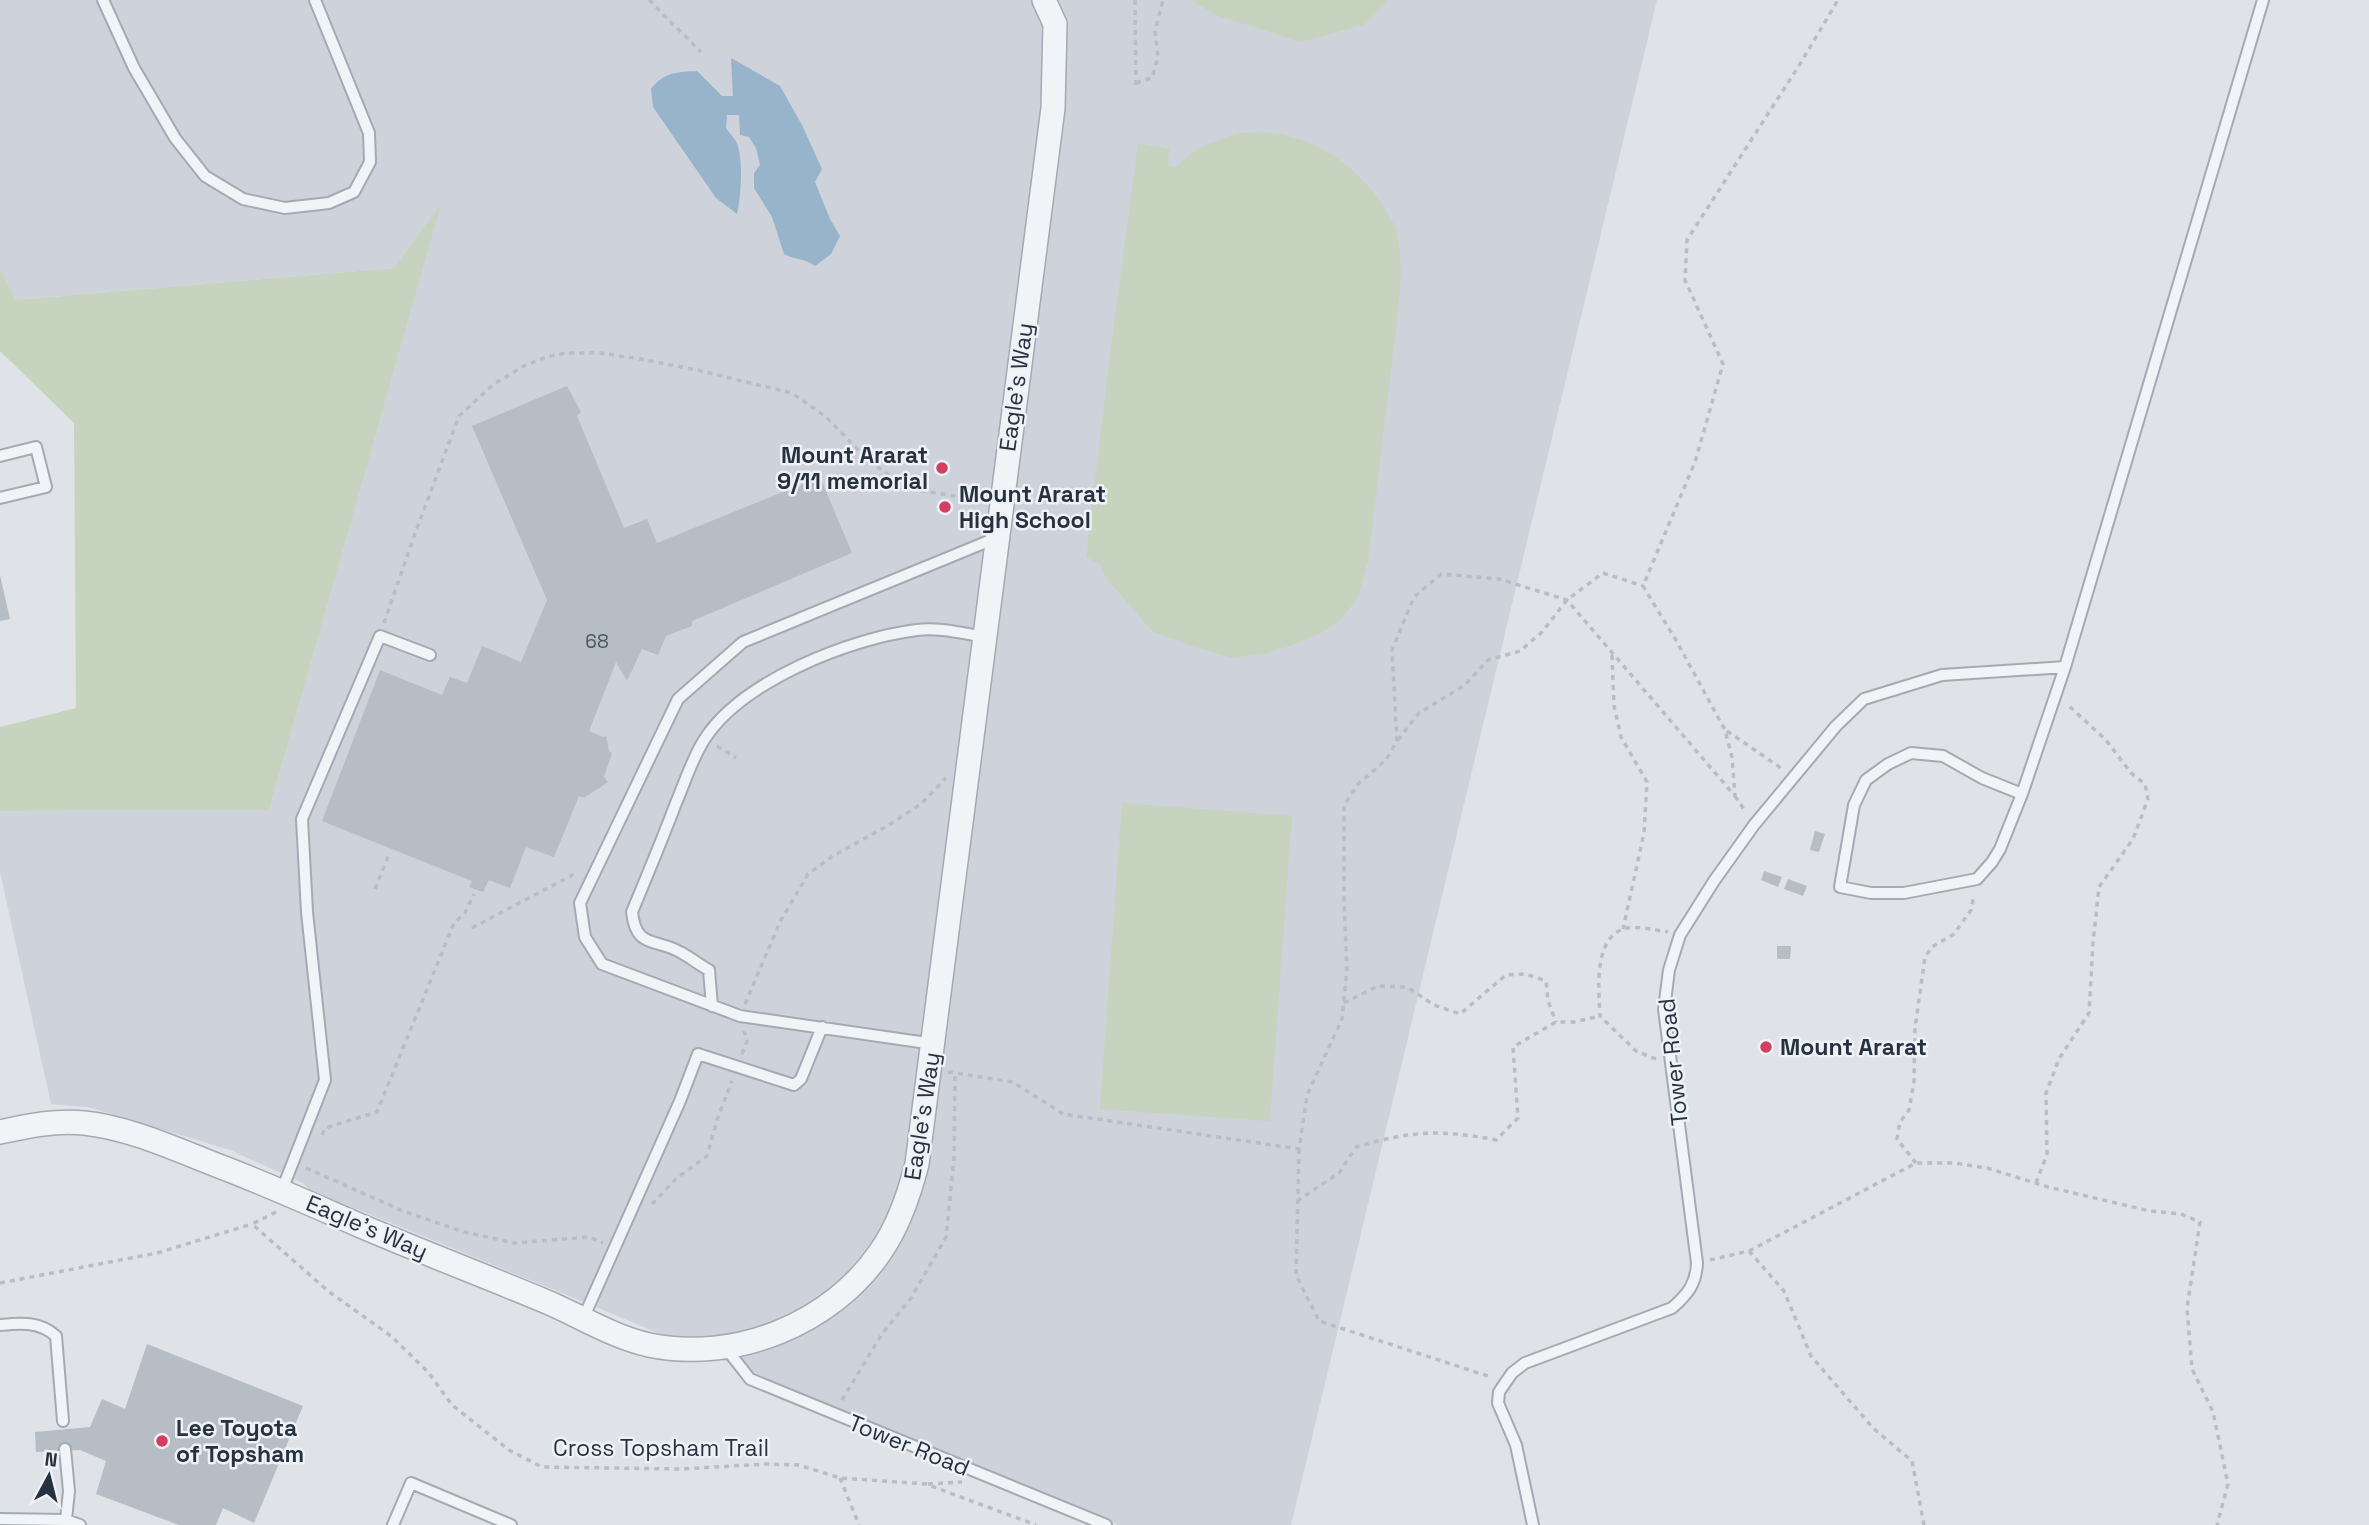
<svg xmlns="http://www.w3.org/2000/svg" width="2369" height="1525" viewBox="0 0 2369 1525" font-family="'Space Grotesk',sans-serif">
<rect width="100%" height="100%" fill="#dfe3e8"/>
<path fill="#cdd2db" d="M0,0H1657L1291,1525H1118L596,1307L310,1190L303,1183L230,1150L88,1107L51,1104L0,872V811L269,810L440,206L394,268L16,300L0,268Z"/>
<path fill="#c6d3bf" d="M1191,0H1387L1388,1L1365,24L1301,42L1216,15Z
M1237,133C1247,133 1258,132 1269,133C1315,137 1359,167 1383,206C1387,213 1393,221 1396,229C1402,254 1401,278 1399,304L1368,561L1358,597L1340,621L1321,633L1289,646L1268,653L1232,658L1194,647L1152,631L1107,579L1100,564L1086,557L1110,355L1138,143L1169,149L1168,165L1176,167L1196,149Z
M441,204L269,810L0,811V727L76,708L74,423L0,351V268L16,300L394,268Z
M1122,803L1292,816L1270,1121L1100,1109Z"/>
<path fill="#98b4ca" d="M731,58L780,86L802,125L822,169L815,182L830,219L840,236L831,254L815,266C805,258 795,260 784,254L772,217L754,188V173L760,165L756,148L749,137L740,135L739,115H727L726,128C729,132 733,137 736,141C744,158 741,196 737,214L716,198L653,107L651,89C664,72 677,72 697,71L722,96H733Z"/>
<path fill="#b6bdc5" d="M567,386L581,412L577,416L624,528L647,519L657,543L820,477L852,553L692,621V626L666,636L658,655L642,649L627,681L616,662L589,731L603,737L606,736L609,751L612,753L604,777L608,782L584,798L579,796L554,857L526,847L510,888L489,880L483,892L469,887L472,881L322,821L380,670L442,695L450,677L467,683L482,646L521,662L547,600L472,426Z
M0,575L10,619L0,621Z
M1815,831L1825,834L1819,852L1810,850Z
M1764,871L1782,877L1778,887L1761,880Z
M1788,879L1807,886L1803,896L1784,889Z
M1777,946H1791L1790,959H1777Z
M147,1344L303,1406L254,1523L223,1508L216,1525H179L96,1494L106,1461L80,1450L36,1452L35,1432L90,1427L102,1399L125,1409Z"/>
<g fill="none" stroke-linecap="round" stroke-linejoin="round">
<g stroke="#a4aab2" stroke-width="14">
<path id="service" d="M103,0L134,68L175,138L205,176L243,199L285,208L329,203L354,192L370,162L369,133L315,0
M0,456L36,447L46,487L0,498
M2022,794L1982,778L1943,756L1911,753L1888,764L1866,780L1854,805L1840,887L1871,893H1904L1977,879L1992,862L2000,849L2022,794L2065,667L2263,0
M712,1006L709,970C699,965 690,957 680,952C655,938 636,949 632,912C647,876 662,840 676,803C685,782 692,759 704,740C741,681 851,638 917,630C939,627 965,634 987,637
M934,1044L740,1016L602,964L585,937L580,903L678,699L743,642L996,538
M282,1190L325,1080L307,912L302,819L380,636L430,655
M583,1319L680,1101L698,1054L794,1085L801,1079L822,1027
M0,1325C21,1323 39,1321 56,1336L63,1421
M725,1347L750,1379L1106,1525
M65,1449L69,1491L66,1520
M0,1519L66,1520L80,1525
M393,1525L411,1483L511,1525
M1533,1525L1516,1445L1498,1403L1499,1392L1512,1373L1525,1363L1672,1308C1688,1294 1696,1284 1697,1263L1664,1009L1669,970L1680,935L1714,881L1754,825L1836,726L1864,699L1942,675L2065,667"/>
</g>
<g stroke="#a4aab2" stroke-width="26">
<path id="minor" d="M0,1132C28,1126 55,1120 84,1123C132,1128 179,1151 224,1168C271,1186 315,1206 361,1226C422,1252 485,1276 547,1302C580,1316 613,1337 649,1345C735,1363 832,1324 881,1251C899,1225 909,1195 917,1164L1053,108L1055,24L1044,0"/>
</g>
<path stroke="#b8bec4" stroke-width="3.5" stroke-dasharray="5 5" stroke-linecap="butt" d="M649,0L701,52
M1135,0L1136,90
M1136,83L1152,78L1158,56L1155,32L1163,0
M384,623L413,539L459,416L494,384L524,366L546,357L566,353H600L635,358L697,370L792,393L826,417L868,460L890,476L923,491L981,500
M1612,655L1614,706L1621,737L1647,782L1644,833L1623,929
M1727,731L1781,768
M1398,740L1419,713L1465,685L1488,660L1520,651L1542,632L1567,600L1603,573L1643,586
M717,746L736,758
M1735,796L1745,811
M375,889L389,854
M472,928L578,872
M1344,1003L1378,986L1407,987L1434,1005L1460,1014L1506,975L1526,974L1546,981L1548,1001L1556,1022
M745,1004L780,922L808,874L833,856L889,825L921,804L946,778
M742,1054L747,1041L744,1031
M1656,1059L1636,1051L1600,1016C1599,991 1593,940 1623,929C1636,925 1655,930 1668,932
M948,1072L1013,1082L1063,1114L1299,1149L1307,1095L1342,1019L1347,969L1344,904V805L1359,783L1386,760L1397,741L1392,650L1414,597L1441,574L1499,579L1567,600L1735,796L1732,757L1725,730L1677,642L1643,586L1695,462L1723,364L1685,280L1687,240L1800,64L1838,0
M322,1135L325,1128L377,1112L454,923L465,913L474,894
M1299,1149L1296,1275L1319,1321L1491,1377
M1916,1163L1897,1139L1900,1122L1909,1110L1914,1082L1915,1028L1925,957L1932,947L1954,934L1971,910L1974,895
M306,1168L403,1211L464,1232L515,1243L589,1237L603,1243
M2036,1183L2047,1154L2046,1093L2059,1059L2089,1013L2093,943L2099,887L2133,839L2148,799L2145,784L2131,773L2106,740L2068,705
M1297,1201L1339,1173L1356,1147C1410,1131 1441,1129 1496,1140L1518,1118L1513,1047L1556,1022H1574L1600,1016
M652,1204L678,1177L707,1156L718,1117L732,1081
M276,1212L252,1224L328,1291L391,1336L428,1372L452,1405L509,1450L542,1467L680,1469L766,1464L799,1465L840,1478L926,1484L1036,1525
M1749,1251L1784,1291L1811,1356L1873,1428L1912,1461L1924,1525
M1710,1260L1749,1251L1916,1163H1954L1987,1168L2048,1187L2150,1211L2181,1214L2200,1222L2187,1308L2192,1369L2213,1412L2228,1484L2217,1525
M0,1283L157,1253L252,1224
M842,1400L882,1334L911,1298L946,1237L954,1158L955,1073
M840,1478L859,1525
M928,1484L962,1482"/>
<use href="#service" stroke="#f1f4f7" stroke-width="10"/>
<use href="#minor" stroke="#f1f4f7" stroke-width="23"/>
</g>
<g fill="#d23f61" stroke="#eef2f6" stroke-width="2.5">
<circle cx="942" cy="468" r="7"/>
<circle cx="945" cy="507" r="7"/>
<circle cx="1766" cy="1047" r="7"/>
<circle cx="162" cy="1441" r="7"/>
</g>
<g text-anchor="middle" stroke-width="5" stroke-linejoin="round" paint-order="stroke">
<g font-size="19" fill="#4b5561">
<text x="597" y="648">68</text>
</g>
<g font-size="23" fill="#273240" stroke="#eef2f6">
<text transform="translate(1016 387) rotate(-82)" y="8">Eagle's Way</text>
<text transform="translate(1673 1062) rotate(-96)" y="8">Tower Road</text>
<text transform="translate(922 1116) rotate(-81)" y="8">Eagle's Way</text>
<text transform="translate(367 1227) rotate(23)" y="8">Eagle's Way</text>
<text transform="translate(909 1445) rotate(22)" y="8">Tower Road</text>
<text x="661" y="1456">Cross Topsham Trail</text>
</g>
<g font-size="23" font-weight="bold" fill="#273240" stroke="#eef2f6" text-anchor="start">
<text x="928" y="463" text-anchor="end">Mount Ararat<tspan x="928" dy="26">9/11 memorial</tspan></text>
<text x="959" y="502">Mount Ararat<tspan x="959" dy="26">High School</tspan></text>
<text x="1780" y="1055">Mount Ararat</text>
<text x="176" y="1436">Lee Toyota<tspan x="176" dy="26">of Topsham</tspan></text>
</g>
</g>
<g transform="translate(49 1476) rotate(7)" stroke="#eef2f6" stroke-width="5" paint-order="stroke">
<path d="M0-5L12 26L0 18L-12 26Z" fill="#273240"/>
<text y="-10" font-size="19" font-weight="bold" text-anchor="middle" fill="#273240">N</text>
</g>
</svg>
